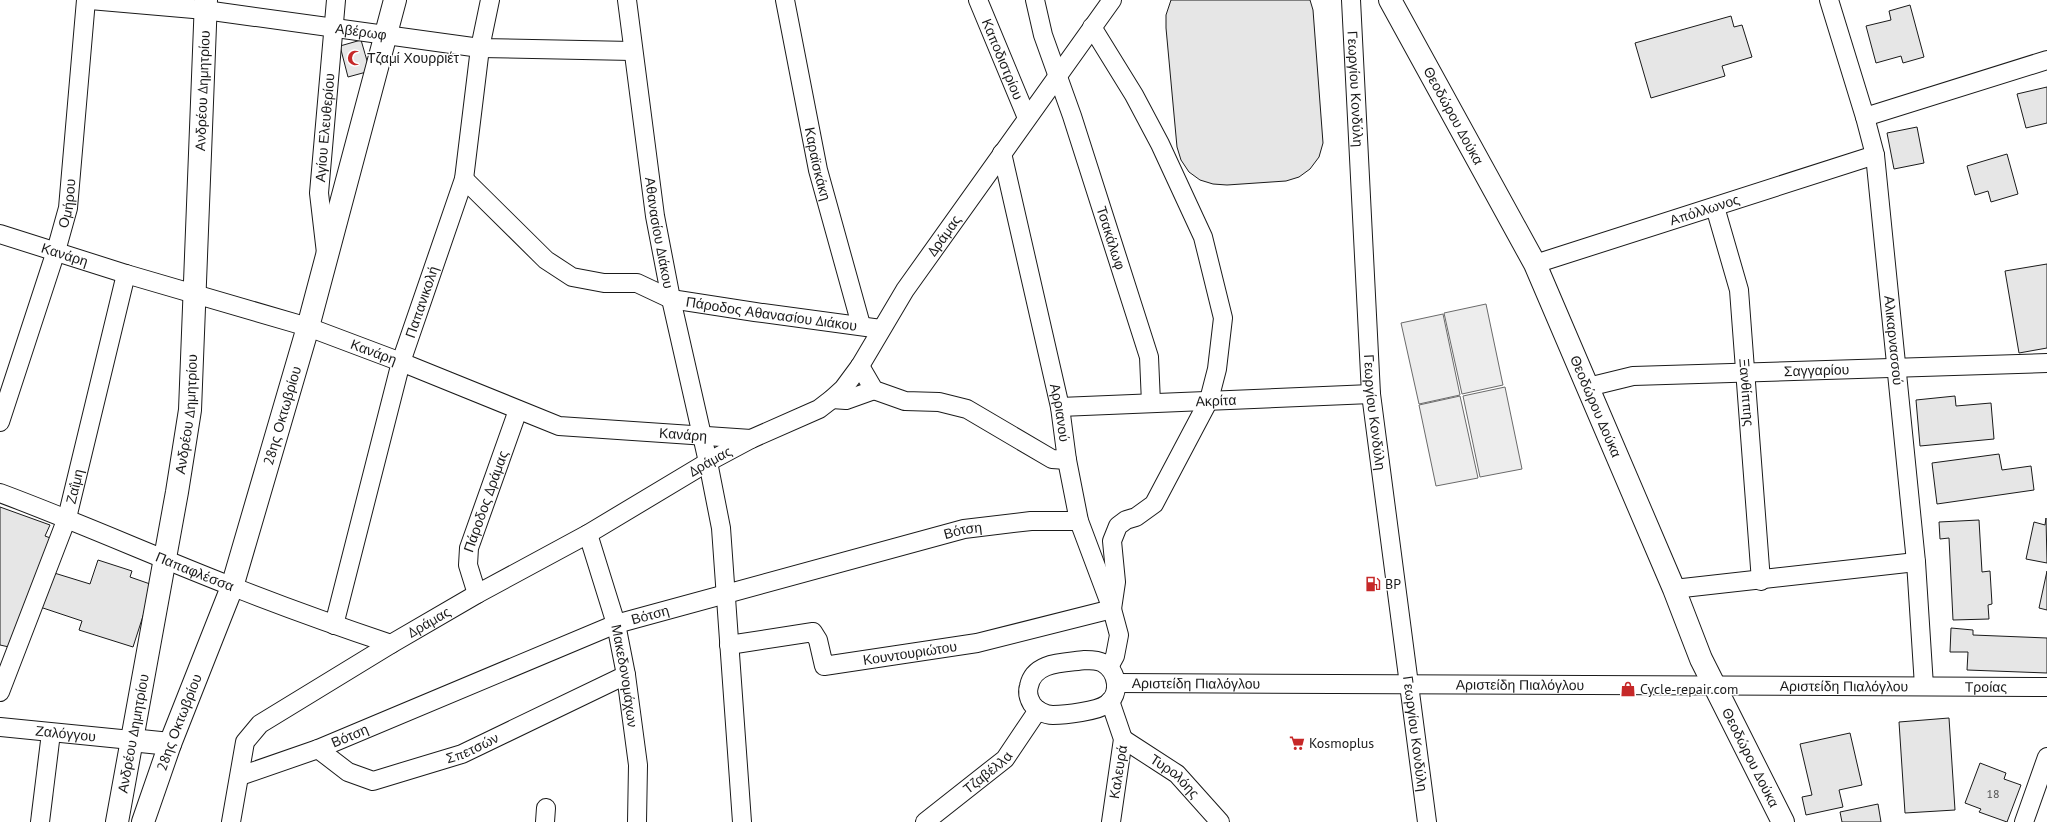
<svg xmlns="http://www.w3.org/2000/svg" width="2047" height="822" viewBox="0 0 2047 822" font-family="'PT Sans',sans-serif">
<rect width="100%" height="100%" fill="#fff"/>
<path fill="#ededed" stroke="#6a6a6a" d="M1486,304L1503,385L1462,394L1444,313Z
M1443,314L1460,395L1419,404L1401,323Z
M1505,387L1522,469L1480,477L1463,396Z
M1460,396L1478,478L1436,486L1419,405Z"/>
<path fill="#e6e6e6" stroke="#1a1a1a" d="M1171,0H1310L1313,10L1323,143L1319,157L1310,169L1299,177L1286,181L1227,185L1213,184L1200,180L1189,172L1181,160L1177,147L1166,28V15Z
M1910,5L1924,57L1903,63L1901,56L1876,63L1866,26L1891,20L1889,11Z
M1731,16L1734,27L1742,25L1752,57L1722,66L1725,76L1651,98L1635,43Z
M361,40L370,71L348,77L340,46Z
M2047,87V123L2026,128L2017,94Z
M1917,127L1924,163L1894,169L1887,133Z
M2007,154L2018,194L1991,202L1988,191L1975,195L1967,166Z
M2047,264V348L2019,353L2005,271Z
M1955,396L1956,406L1991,403L1994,439L1920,446L1916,400Z
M1999,454L2002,470L2031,466L2034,490L1937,504L1932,463Z
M0,507L50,525L45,536L53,539L9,647L0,645Z
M2046,518L2047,563L2026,559L2034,522L2045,525Z
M1979,520L1982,572L1990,571L1992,604L1988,605L1989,619L1953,620L1949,538L1940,539L1939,522Z
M98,560L132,571L130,577L153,585L133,647L79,630L82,621L40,607L51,572L90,584Z
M2047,571V610L2039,608Z
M1951,628L1973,630V635L2047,638V673L1967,670L1968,652H1950Z
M1949,718L1955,810L1905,813L1899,722Z
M1850,733L1862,785L1839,790L1843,807L1806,815L1802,797L1812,795L1800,744Z
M1980,763L2006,773L2004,779L2021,785L2007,822L1979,812L1981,809L1965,803Z
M1878,804L1881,822H1842L1840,812Z"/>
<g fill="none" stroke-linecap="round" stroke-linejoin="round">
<g stroke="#1a1a1a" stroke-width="20">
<g id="minor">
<path id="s1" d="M90,0L205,10L480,48L632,51"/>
<path id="s2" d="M627,0L655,216L671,299L708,462L721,528L742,822"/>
<path id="s3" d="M785,0L818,170L861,325"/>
<path id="s4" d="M978,0L1027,118"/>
<path id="s5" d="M1035,0L1043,35L1072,116L1149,357L1151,403"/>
<path id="s6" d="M1351,0L1371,394L1427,822"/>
<path id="s7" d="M1829,0L1865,117L1875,155L1916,562L1924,686"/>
<path d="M1865,117L2047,60"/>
<path id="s8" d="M1002,153L1060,407L1067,460L1079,521L1112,609L1119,635L1115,656L1109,667"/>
<path id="s9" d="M464,179L546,260L572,277L604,283H637L671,299L755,312L881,329"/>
<path id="s10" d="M1715,207L1739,290L1761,581"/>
<path id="s11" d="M0,234L126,274L308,327L401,362L559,426L751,439"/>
<path id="s12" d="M326,253L319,193L336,0"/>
<path id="s13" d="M1535,264L1875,155"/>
<path d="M860,366L874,390L905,401L939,402L967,409L1052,459L1067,460"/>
<path id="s14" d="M1588,387L1633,376L2047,363"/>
<path d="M832,399L846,400L874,390"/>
<path id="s15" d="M1060,407L1371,394"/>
<path id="s16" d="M0,422L56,251L68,208L86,0"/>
<path id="s17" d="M0,493C78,522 154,556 231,586C284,607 337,626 391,644"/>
<path id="s18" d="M588,534L616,624L626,675L638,765L637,822"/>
<path d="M1674,589L1916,562"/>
<path id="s19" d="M477,594L468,565L469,548L518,410"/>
<path id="s20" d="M334,625L401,362L464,179L480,48L490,0"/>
<path id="s21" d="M729,645L813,632L818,640L824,666L977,643L1112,609L1116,582L1112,541L1118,526L1126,520L1136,517L1154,504L1209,400L1217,369L1223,318L1203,237L1160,144L1134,95L1092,27"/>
<path d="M1085,660C1091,660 1098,660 1103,663C1118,672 1121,694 1107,704C1098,711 1065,715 1053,715C1045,715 1036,710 1032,704C1029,699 1027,692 1029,686C1034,661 1065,663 1085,660Z"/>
<path id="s22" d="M1116,683L2047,687"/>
<path id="s23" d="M0,692L67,518L126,274"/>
<path d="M1110,701L1123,739L1111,822"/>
<path id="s24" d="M0,727L131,740"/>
<path id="s25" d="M1123,739L1177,774L1220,822"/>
<path id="s26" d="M318,749L348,772L373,781L462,754L626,675"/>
<path id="s27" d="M240,776L318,749L616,624L964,529L1031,521H1079"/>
<path d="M40,822L51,733"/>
<path id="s28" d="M231,822L245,742L260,724L391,644L477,594L588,534L708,462L751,439L819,409L832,399L843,389L860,366L905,290L1112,0"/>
<path d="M545,822L546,808"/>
<path id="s29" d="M925,822L1005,759L1038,710"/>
<path d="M2024,822L2047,757"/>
</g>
</g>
<g stroke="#1a1a1a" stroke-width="24">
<g id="major">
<path id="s30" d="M1390,0L1535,264L1674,589L1701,659L1783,822"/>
<path d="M131,740L170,744"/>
<path id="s31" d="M117,822L177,492L190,410L206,0"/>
<path id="s32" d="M143,822L170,744L232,587L308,327L395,0"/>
</g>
</g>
<use href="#minor" stroke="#fff" stroke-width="18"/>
<use href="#major" stroke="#fff" stroke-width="22"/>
</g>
<defs>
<g id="mosque-bare" transform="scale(1.2)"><path d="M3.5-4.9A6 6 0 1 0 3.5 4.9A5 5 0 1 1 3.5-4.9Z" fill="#c62828" stroke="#fff" stroke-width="2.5" paint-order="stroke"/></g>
<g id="fuel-bare" transform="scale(1.2)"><path d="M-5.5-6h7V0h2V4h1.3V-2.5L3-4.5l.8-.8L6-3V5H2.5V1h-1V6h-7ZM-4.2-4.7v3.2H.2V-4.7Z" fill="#c62828" stroke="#fff" stroke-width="2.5" paint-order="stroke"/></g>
<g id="shop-bare" transform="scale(1.2)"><path d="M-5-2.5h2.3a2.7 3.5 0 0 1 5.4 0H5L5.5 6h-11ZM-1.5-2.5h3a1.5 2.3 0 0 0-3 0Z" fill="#c62828" stroke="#fff" stroke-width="2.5" paint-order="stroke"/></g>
<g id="supermarket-bare" transform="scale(1.2)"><path d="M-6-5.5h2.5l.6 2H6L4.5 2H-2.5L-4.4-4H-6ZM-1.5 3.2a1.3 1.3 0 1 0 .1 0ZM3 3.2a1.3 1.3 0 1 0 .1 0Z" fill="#c62828" stroke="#fff" stroke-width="2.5" paint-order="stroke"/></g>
</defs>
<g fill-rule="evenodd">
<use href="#mosque-bare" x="355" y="58"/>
<use href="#fuel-bare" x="1373" y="584"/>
<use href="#shop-bare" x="1628" y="689"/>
<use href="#supermarket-bare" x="1297" y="743"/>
</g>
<g text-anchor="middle" stroke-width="3" stroke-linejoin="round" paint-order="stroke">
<g font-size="12" fill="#4d4d4d">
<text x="1993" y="798">18</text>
</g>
<g font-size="14" fill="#1a1a1a" stroke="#fff">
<text dy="5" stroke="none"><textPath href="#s1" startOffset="273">Αβέρωφ</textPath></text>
<text dy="5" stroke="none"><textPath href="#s4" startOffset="64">Καποδιστρίου</textPath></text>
<text dy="5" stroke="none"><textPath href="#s6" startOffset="89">Γεωργίου Κονδύλη</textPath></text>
<text dy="5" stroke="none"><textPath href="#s31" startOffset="738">Ανδρέου Δημητρίου</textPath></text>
<text dy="5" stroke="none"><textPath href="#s30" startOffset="132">Θεοδώρου Δούκα</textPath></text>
<text dy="5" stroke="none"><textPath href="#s12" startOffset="126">Αγίου Ελευθερίου</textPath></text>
<text dy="5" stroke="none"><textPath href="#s3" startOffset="167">Καραϊσκάκη</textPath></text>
<text dy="5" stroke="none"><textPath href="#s16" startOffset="229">Ομήρου</textPath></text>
<text dy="5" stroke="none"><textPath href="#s13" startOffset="178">Απόλλωνος</textPath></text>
<text dy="5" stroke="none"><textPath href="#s2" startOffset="235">Αθανασίου Διάκου</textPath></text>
<text dy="5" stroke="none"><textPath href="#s28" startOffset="962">Δράμας</textPath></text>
<text dy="5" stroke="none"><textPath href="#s5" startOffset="250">Τσακάλωφ</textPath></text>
<text dy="5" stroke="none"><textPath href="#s11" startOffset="68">Κανάρη</textPath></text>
<text dy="5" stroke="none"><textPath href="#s20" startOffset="335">Παπανικολή</textPath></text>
<text dy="5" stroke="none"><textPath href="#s9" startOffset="351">Πάροδος Αθανασίου Διάκου</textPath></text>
<text dy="5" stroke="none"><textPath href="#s7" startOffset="348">Αλικαρνασσού</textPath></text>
<text dy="5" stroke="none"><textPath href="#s11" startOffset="392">Κανάρη</textPath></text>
<text dy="5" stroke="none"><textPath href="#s14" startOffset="230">Σαγγαρίου</textPath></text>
<text dy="5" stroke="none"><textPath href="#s10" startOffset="189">Ξανθίππης</textPath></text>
<text dy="5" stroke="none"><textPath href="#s15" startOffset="156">Ακρίτα</textPath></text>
<text dy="5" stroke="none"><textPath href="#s30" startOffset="456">Θεοδώρου Δούκα</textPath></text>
<text dy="5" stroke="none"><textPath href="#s8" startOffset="266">Αρριανού</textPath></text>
<text dy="5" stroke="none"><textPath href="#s6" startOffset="413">Γεωργίου Κονδύλη</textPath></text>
<text dy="5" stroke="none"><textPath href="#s31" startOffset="414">Ανδρέου Δημητρίου</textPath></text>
<text dy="5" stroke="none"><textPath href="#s32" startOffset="430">28ης Οκτωβρίου</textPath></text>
<text dy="5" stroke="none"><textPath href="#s11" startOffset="716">Κανάρη</textPath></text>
<text dy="5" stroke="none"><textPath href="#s28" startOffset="626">Δράμας</textPath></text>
<text dy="5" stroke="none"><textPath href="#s23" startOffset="219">Ζαΐμη</textPath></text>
<text dy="5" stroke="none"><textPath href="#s19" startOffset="97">Πάροδος Δράμας</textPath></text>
<text dy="5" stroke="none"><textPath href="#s27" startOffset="765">Βότση</textPath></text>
<text dy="5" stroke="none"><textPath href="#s17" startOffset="210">Παπαφλέσσα</textPath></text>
<text dy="5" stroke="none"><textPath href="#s27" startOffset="441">Βότση</textPath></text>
<text dy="5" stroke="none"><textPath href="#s28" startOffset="302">Δράμας</textPath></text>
<text dy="5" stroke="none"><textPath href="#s21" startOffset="208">Κουντουριώτου</textPath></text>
<text dy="5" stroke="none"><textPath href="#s18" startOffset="147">Μακεδονομάχων</textPath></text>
<text dy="5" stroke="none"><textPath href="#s22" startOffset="80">Αριστείδη Πιαλόγλου</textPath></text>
<text dy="5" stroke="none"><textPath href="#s22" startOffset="404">Αριστείδη Πιαλόγλου</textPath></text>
<text dy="5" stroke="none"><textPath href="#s22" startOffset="728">Αριστείδη Πιαλόγλου</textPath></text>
<text dy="5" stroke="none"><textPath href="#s22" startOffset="870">Τροίας</textPath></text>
<text dy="5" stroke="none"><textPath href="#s32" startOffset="106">28ης Οκτωβρίου</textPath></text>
<text dy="5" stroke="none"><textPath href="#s31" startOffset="90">Ανδρέου Δημητρίου</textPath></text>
<text dy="5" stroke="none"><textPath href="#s24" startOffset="66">Ζαλόγγου</textPath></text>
<text dy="5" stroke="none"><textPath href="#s6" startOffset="737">Γεωργίου Κονδύλη</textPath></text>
<text dy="5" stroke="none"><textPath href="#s27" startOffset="117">Βότση</textPath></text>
<text dy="5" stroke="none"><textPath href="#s26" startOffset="169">Σπετσών</textPath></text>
<text dy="5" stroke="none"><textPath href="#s30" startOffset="840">Θεοδώρου Δούκα</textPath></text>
<text dy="5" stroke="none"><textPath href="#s29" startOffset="80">Τζαβέλλα</textPath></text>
<text transform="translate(1118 772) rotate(-81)" y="5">Καλευρά</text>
<text dy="5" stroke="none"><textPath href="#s25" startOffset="64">Τυρολόης</textPath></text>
</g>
<g font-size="14" fill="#1a1a1a" stroke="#fff" text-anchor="start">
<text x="367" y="63">Τζαμί Χουρριέτ</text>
<text x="1385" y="589">BP</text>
<text x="1640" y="694">Cycle-repair.com</text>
<text x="1309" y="748">Kosmoplus</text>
</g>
</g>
</svg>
